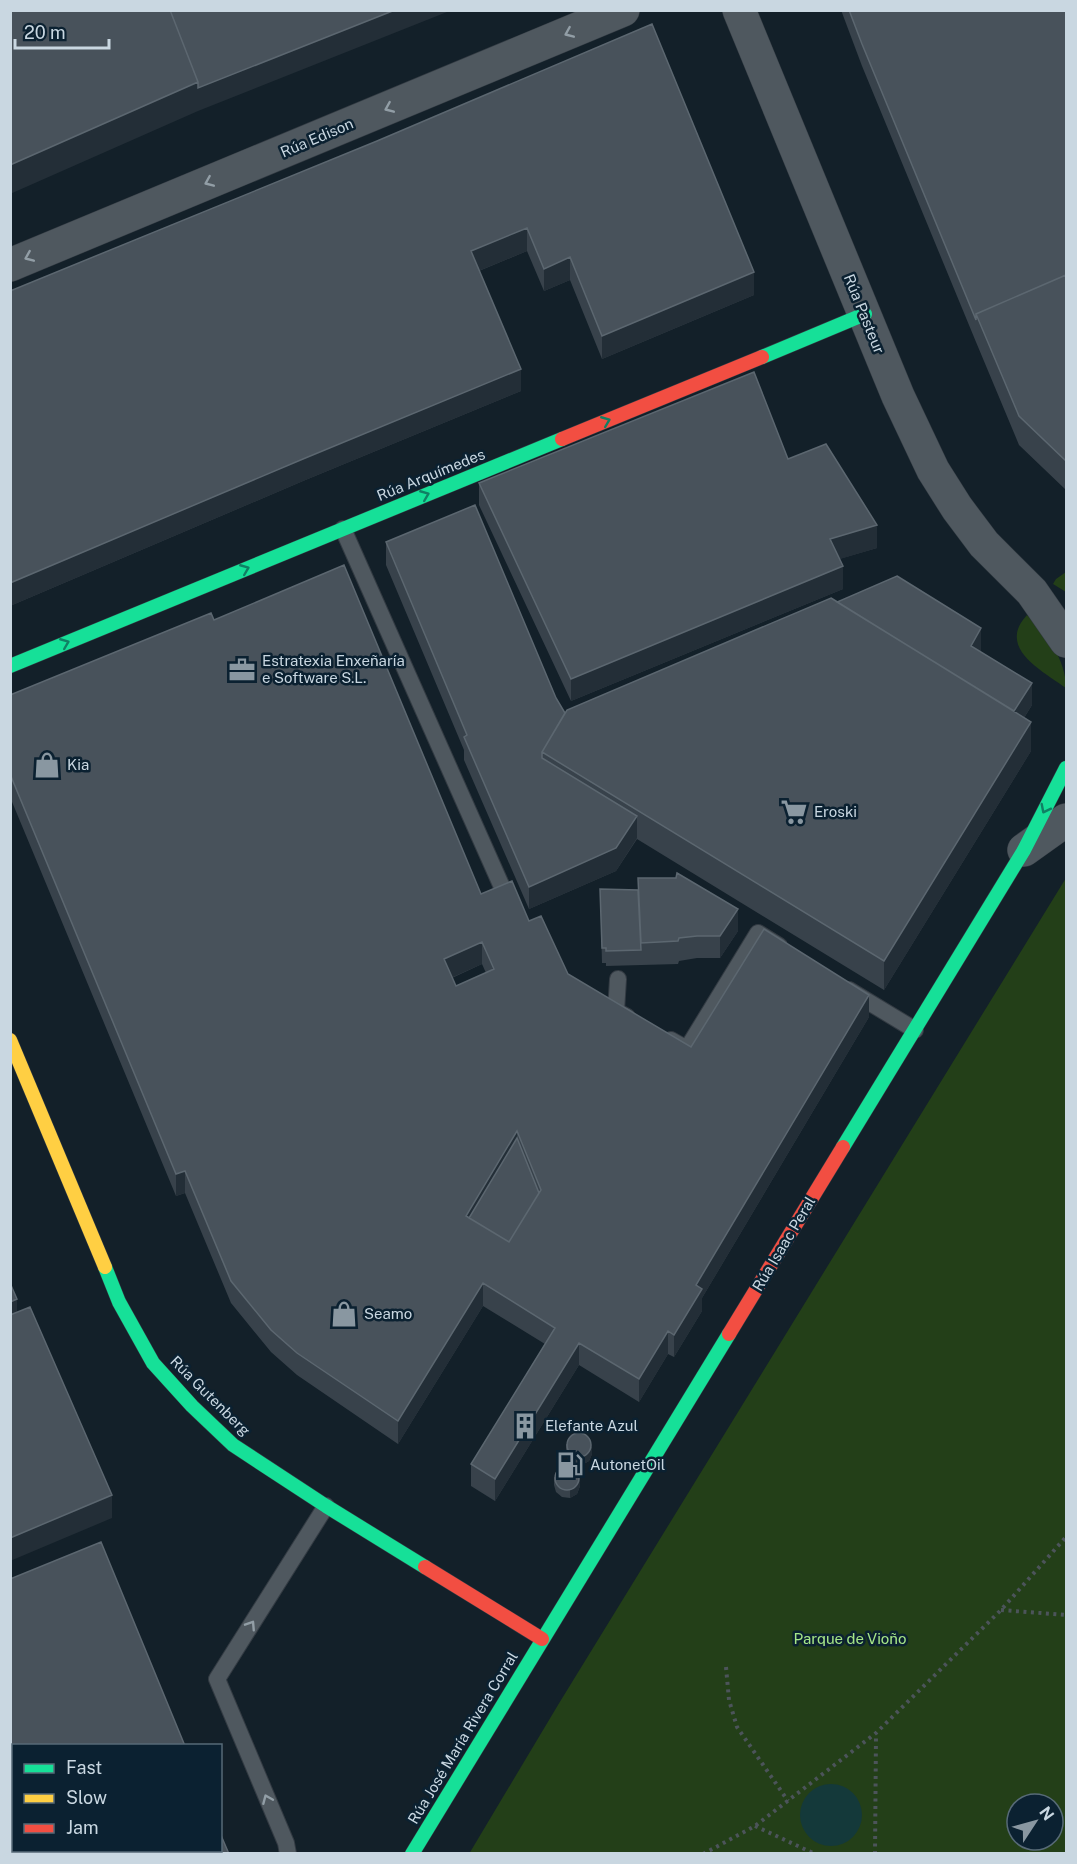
<svg xmlns="http://www.w3.org/2000/svg" width="1077" height="1864" viewBox="0 0 1077 1864" font-family="'Public Sans',sans-serif">
<rect width="100%" height="100%" fill="#132029"/>
<path fill="#233f18" fill-rule="evenodd" d="M1066,572V592L1053,584L1056,579Z
M1027,615C1047,634 1066,660 1066,688C1043,671 996,648 1027,615Z
M1066,878V1853L469,1854L558,1705ZM1017,1804H1053V1840H1017Z"/>
<path fill="#14393a" d="M800 1815a31 31 0 1 1 62 0a31 31 0 1 1-62 0Z"/>
<g fill="none" stroke-linecap="round" stroke-linejoin="round">
<g stroke="#333b43" stroke-width="18">
<path id="lane" d="M343,529L502,887
M618,979L616,1011L627,1017
M849,990L915,1030
M671,1040L687,1049L758,933L779,946
M288,1854L286,1843L217,1679L326,1506"/>
</g>
<g stroke="#333b43" stroke-width="34">
<path id="street" d="M739,10L898,396L933,470L957,508L984,544L1032,592L1066,641
M10,265L623,10
M1024,850L1066,820"/>
</g>
<g stroke="#333b43" stroke-width="15">
<path id="fast" d="M762,357L865,314
M10,666L562,439
M843,1147L1024,850L1066,768
M105,1267L119,1302L153,1363L192,1406L233,1445L326,1506L425,1567
M412,1854L729,1334"/>
</g>
<g stroke="#333b43" stroke-width="15">
<path id="slow" d="M10,1040L105,1267"/>
</g>
<g stroke="#333b43" stroke-width="15">
<path id="jam" d="M562,439L762,357
M729,1334L843,1147
M425,1567L542,1639"/>
</g>
<path stroke="#4c545a" stroke-width="4" stroke-dasharray="3 4.5" stroke-linecap="butt" d="M1001,1610L1066,1615
M726,1667L729,1700L737,1727L788,1801
M755,1826L815,1854
M703,1854L755,1826L876,1733L1001,1610L1066,1537
M875,1854L876,1734"/>
<use href="#lane" stroke="#4f585f" stroke-width="16"/>
<use href="#street" stroke="#4f585f" stroke-width="33"/>
<use href="#fast" stroke="#16e098" stroke-width="14"/>
<use href="#slow" stroke="#ffcf43" stroke-width="14"/>
<use href="#jam" stroke="#f24e42" stroke-width="14"/>
</g>
<path fill="#38424b" fill-rule="evenodd" d="M841,10H1066V490L1019,445L976,342L862,66Z
M377,141L754,295L602,359L570,280L544,291L527,251L479,271L521,391L303,481L10,606V291Z
M788,459L877,548L839,559L843,589L571,701L479,505V483Z
M386,542L556,698L565,713L837,602L981,651V652L1032,705L1024,718L1031,751L884,990L637,839L616,871L529,909L464,760V750L386,565Z
M214,620L481,894L529,921L568,974L691,1047L869,1017L702,1298V1311L674,1357L668,1354L639,1402L579,1365L495,1501L471,1486V1464L545,1344L483,1306L398,1444L297,1375L271,1352L231,1303L185,1193L176,1196L10,797V695ZM482,964L486,973L456,986L452,978Z
M600,889L738,931L720,958H697L679,961L678,964L606,966V963H602Z
M566,1444L592,1454L589,1461L582,1465L574,1464L568,1459L566,1452Z
M554,1477L580,1486L577,1494L570,1498L562,1497L556,1492L554,1485Z"/>
<path fill="#232e37" d="M395,10H452L198,111L10,194V165L198,82Z
M527,228V251L471,274V251Z
M570,257V280L544,291V269Z
M754,272V295L602,359V336Z
M521,369V391L303,481L10,606V583L303,459Z
M877,525V548L830,562V539Z
M843,566V589L571,701V679Z
M981,628V651L971,668V646Z
M1032,683V705L1011,738V715Z
M1031,722V751L884,990V961Z
M637,816V838L616,871L529,909V887Z
M738,909V931L720,958V936Z
M482,942V964L444,981V959Z
M869,995V1017L702,1298V1311L674,1357V1335L696,1285Z
M517,1131V1153L466,1223V1216Z
M185,1171V1193L176,1196V1174Z
M483,1283V1306L398,1444V1421Z
M17,1299V1322L10,1324V1302Z
M668,1331V1354L639,1402V1379Z
M579,1343V1365L495,1501V1479Z
M592,1446V1454L589,1461L582,1465V1457Z
M580,1478V1486L577,1494L570,1498V1490Z
M112,1495V1518L10,1561V1538Z"/>
<path fill="#48525b" stroke="#5c6770" stroke-width="1.5" fill-rule="evenodd" d="M10,10H170L198,82L10,165Z
M170,10H395L198,88V82Z
M849,10H1066V275L976,314V320L862,44Z
M652,24L754,272L602,336L570,257L544,269L527,228L471,251L521,369L303,459L10,583V291L377,141Z
M1066,275V461L1019,416L976,314Z
M754,372L788,459L826,444L877,525L830,539L843,566L571,679L479,483Z
M475,505L556,698L565,713L542,752V758L637,816L616,848L529,887L464,737L467,735L386,542Z
M344,565L481,894L512,881L529,921L541,916L568,974L691,1047L764,929L869,995L696,1285L702,1289L674,1335L668,1331L639,1379L579,1343L495,1479L471,1464L555,1328L483,1283L398,1421L297,1353L271,1330L231,1281L185,1171L176,1174L10,774V695L211,613L214,620ZM482,942L494,969L456,986L444,959ZM517,1131L541,1190L509,1242L466,1216Z
M897,576L981,628L971,646L1032,683L1014,711L837,602Z
M831,598L1031,722L884,961L542,752L567,710Z
M677,873L738,909L720,936H697L679,938L678,941L641,943L638,878H676Z
M600,889L638,890L641,950L606,951V948H602Z
M517,1138L539,1193L509,1242L469,1218Z
M10,1283L17,1299L10,1302Z
M30,1307L112,1495L10,1538V1315Z
M567 1445a12 12 0 1 1 24 0a12 12 0 1 1-24 0Z
M555 1478a12 12 0 1 1 24 0a12 12 0 1 1-24 0Z
M101,1542L185,1746H14V1851H220V1833L229,1854H10V1579Z"/>
<defs><path id="oneway-chevron" d="M-2-3.5L2.5 0L-2 3.5" fill="none" stroke-width="1.6" stroke-linecap="round" stroke-linejoin="round" transform="scale(1.5)"/></defs>
<g stroke="#929ea6">
<use href="#oneway-chevron" transform="translate(569 33) rotate(157)"/>
<use href="#oneway-chevron" transform="translate(389 108) rotate(157)"/>
<use href="#oneway-chevron" transform="translate(209 182) rotate(157)"/>
<use href="#oneway-chevron" transform="translate(29 257) rotate(157)"/>
<use href="#oneway-chevron" transform="translate(251 1625) rotate(-57)"/>
<use href="#oneway-chevron" transform="translate(267 1799) rotate(-113)"/>
</g>
<g stroke="#108064">
<use href="#oneway-chevron" transform="translate(606 421) rotate(-22)"/>
<use href="#oneway-chevron" transform="translate(425 495) rotate(-22)"/>
<use href="#oneway-chevron" transform="translate(245 569) rotate(-22)"/>
<use href="#oneway-chevron" transform="translate(65 643) rotate(-22)"/>
<use href="#oneway-chevron" transform="translate(1045 809) rotate(117)"/>
</g>
<defs>
<g id="office-bare" transform="scale(2.07)"><path d="M-6-3h4V-5.5h4V-3h4V5H-6ZM-1-4.5V-3h2v-1.5ZM-6 0V1H6V0Z" fill="#8997a1" stroke="#0b2131" stroke-width="2.5" paint-order="stroke"/></g>
<g id="shop-bare" transform="scale(2.07)"><path d="M-5-2.5h2.3a2.7 3.5 0 0 1 5.4 0H5L5.5 6h-11ZM-1.5-2.5h3a1.5 2.3 0 0 0-3 0Z" fill="#8997a1" stroke="#0b2131" stroke-width="2.5" paint-order="stroke"/></g>
<g id="supermarket-bare" transform="scale(2.07)"><path d="M-6-5.5h2.5l.6 2H6L4.5 2H-2.5L-4.4-4H-6ZM-1.5 3.2a1.3 1.3 0 1 0 .1 0ZM3 3.2a1.3 1.3 0 1 0 .1 0Z" fill="#8997a1" stroke="#0b2131" stroke-width="2.5" paint-order="stroke"/></g>
<g id="building-bare" transform="scale(2.07)"><path d="M-4-6H4V6H1V3H-1V6H-4ZM-2.5-4.3h1.7v1.8h-1.7ZM.8-4.3h1.7v1.8H.8ZM-2.5-1h1.7V.8h-1.7ZM.8-1h1.7V.8H.8Z" fill="#8997a1" stroke="#0b2131" stroke-width="2.5" paint-order="stroke"/></g>
<g id="fuel-bare" transform="scale(2.07)"><path d="M-5.5-6h7V0h2V4h1.3V-2.5L3-4.5l.8-.8L6-3V5H2.5V1h-1V6h-7ZM-4.2-4.7v3.2H.2V-4.7Z" fill="#8997a1" stroke="#0b2131" stroke-width="2.5" paint-order="stroke"/></g>
</defs>
<g fill-rule="evenodd">
<use href="#office-bare" x="242" y="670"/>
<use href="#shop-bare" x="47" y="765"/>
<use href="#supermarket-bare" x="794" y="812"/>
<use href="#shop-bare" x="344" y="1314"/>
<use href="#building-bare" x="525" y="1426"/>
<use href="#fuel-bare" x="570" y="1465"/>
</g>
<g text-anchor="middle" stroke-width="5" stroke-linejoin="round" paint-order="stroke">
<g font-size="15" fill="#c9d7e1" stroke="#0b2131">
<text transform="translate(317 138) rotate(-23)" y="5">Rúa Edison</text>
<text transform="translate(864 314) rotate(68)" y="5">Rúa Pasteur</text>
<text transform="translate(431 475) rotate(-22)" y="5">Rúa Arquímedes</text>
<text transform="translate(784 1244) rotate(-59)" y="5">Rúa Isaac Peral</text>
<text transform="translate(210 1396) rotate(45)" y="5">Rúa Gutenberg</text>
<text transform="translate(463 1738) rotate(-59)" y="5">Rúa José María Rivera Corral</text>
</g>
<g font-size="15" fill="#c9d7e1" stroke="#0b2131" text-anchor="start">
<text x="262" y="666">Estratexia Enxeñaría<tspan x="262" dy="17">e Software S.L.</tspan></text>
<text x="67" y="770">Kia</text>
<text x="814" y="817">Eroski</text>
<text x="364" y="1319">Seamo</text>
<text x="545" y="1431">Elefante Azul</text>
<text x="590" y="1470">AutonetOil</text>
</g>
<g font-size="15" fill="#a6e688" stroke="#0b2131">
<text x="850" y="1644">Parque de Vioño</text>
</g>
</g>
<rect width="1077" height="1864" fill="none" stroke="#c9d7e1" stroke-width="24"/>
<rect x="12" y="1744" width="210" height="108" fill="#0b2131" stroke="#576a77" stroke-width="1.5"/>
<rect x="24" y="1764" width="30" height="9" fill="#16e098" stroke="#576a77" stroke-width="1.5"/>
<text x="66" y="1774" font-size="18" fill="#c9d7e1">Fast</text>
<rect x="24" y="1794" width="30" height="9" fill="#ffcf43" stroke="#576a77" stroke-width="1.5"/>
<text x="66" y="1804" font-size="18" fill="#c9d7e1">Slow</text>
<rect x="24" y="1824" width="30" height="9" fill="#f24e42" stroke="#576a77" stroke-width="1.5"/>
<text x="66" y="1834" font-size="18" fill="#c9d7e1">Jam</text>
<g transform="translate(1035 1822) rotate(54)"><circle r="28" fill="#0b2131" stroke="#576a77" stroke-width="1.5"/>
<path d="M0-4.5L10 22L0 15L-10 22Z" fill="#8997a1"/>
<text y="-9" font-size="16" font-weight="bold" text-anchor="middle" fill="#c9d7e1">N</text>
</g>
<path d="M15 39v9h94v-9" fill="none" stroke="#c9d7e1" stroke-width="3"/>
<text x="24" y="39" font-size="18" fill="#c9d7e1" stroke="#0b2131" stroke-width="4.5" paint-order="stroke">20 m</text>
</svg>
